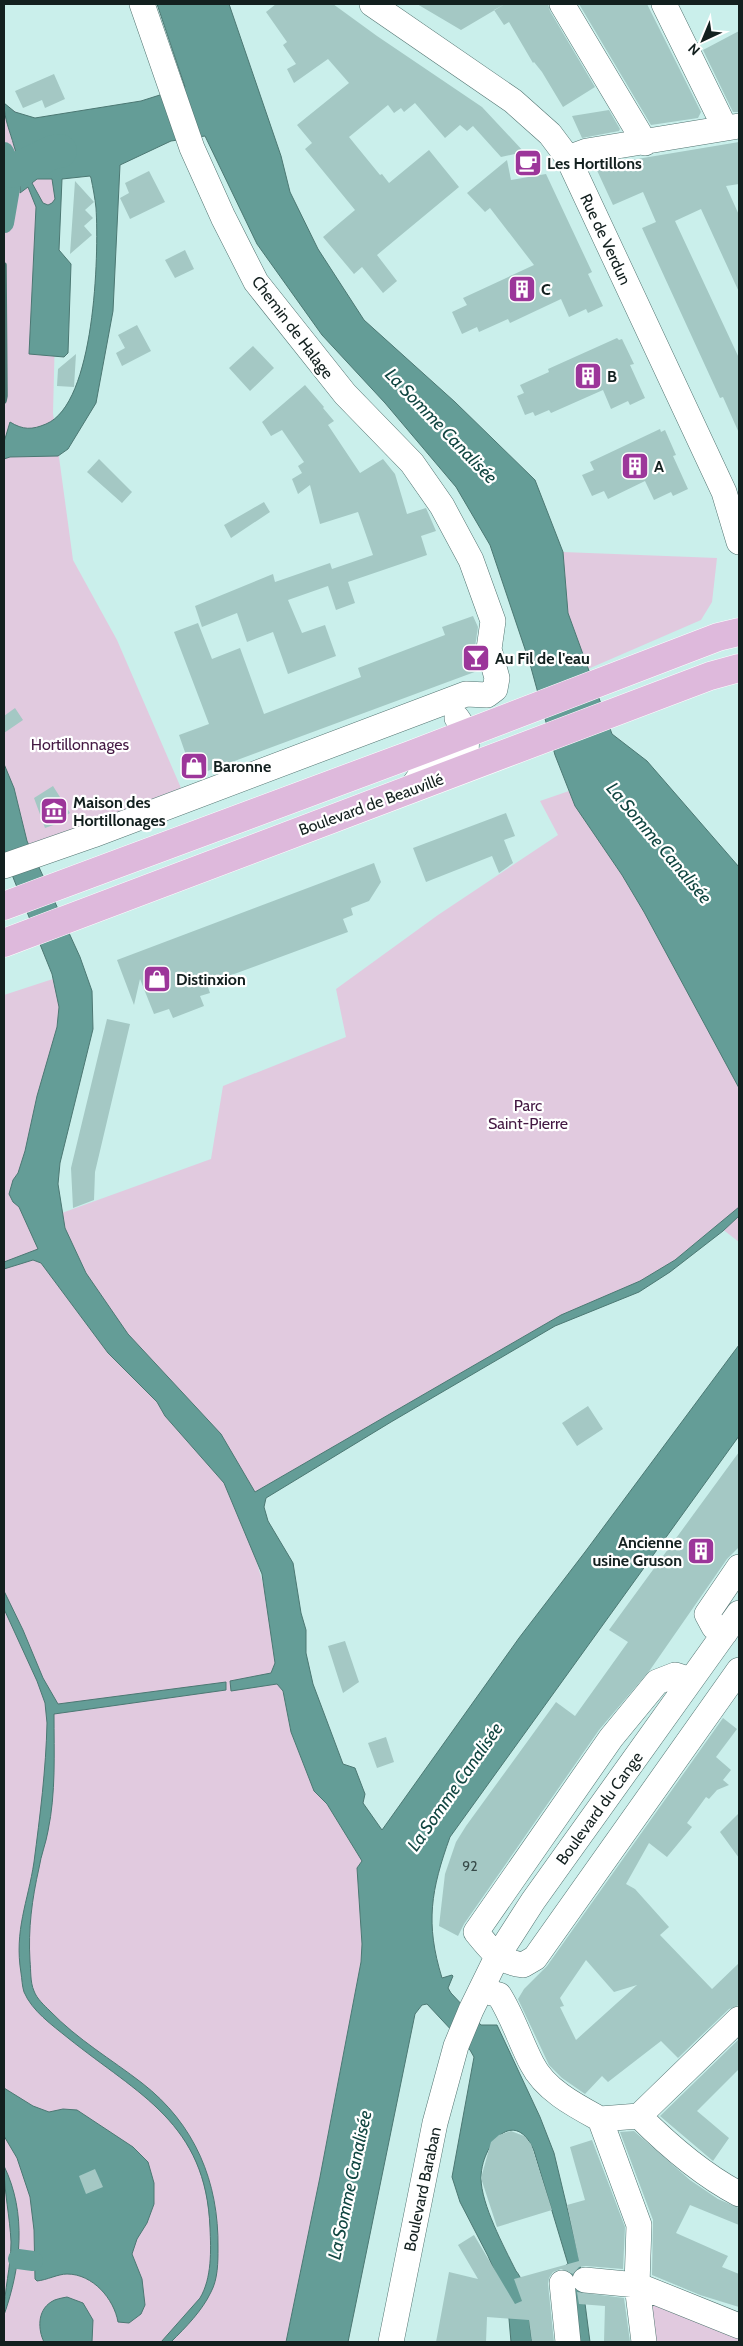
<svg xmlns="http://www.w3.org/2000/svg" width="743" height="2346" viewBox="0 0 743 2346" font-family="Cabin,sans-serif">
<rect width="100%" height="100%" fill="#caefeb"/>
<path fill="#e1cadf" d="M4,105L60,137L53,413L73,560L117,640L181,788L50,838L4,853Z
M563,552L717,558L712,602L701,620L588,669L568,613Z
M569,791L575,806L622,875L644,912L739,1088V1242L717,1225L675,1260L640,1281L561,1315L255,1492L254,1553L264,1587L275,1663L272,1673L283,1692L291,1732L314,1791L327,1804L362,1861L357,1868L362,1944L361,1962L320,2177L286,2342H4V995L59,977L68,1016L37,1222L211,1159L223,1086L346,1037L336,989L438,915L558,835L540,801Z
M651,2302L739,2338V2342H654Z"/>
<path fill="#649d97" stroke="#4c7873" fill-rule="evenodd" d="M157,4H229L281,156L290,192L318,249L364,320L455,402L535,480L563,552L568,613L612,734L647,761L739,867V1088L644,912L622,875L575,806L555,755L530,664L490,545L456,487L385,403L322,335L257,244L205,136L171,141L120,165L113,311L96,403L68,449L58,456L10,457L4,459V442L10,422C23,430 32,430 46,424C95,404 99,255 96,208C95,198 93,188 91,178L90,176L62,179L59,250L71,264L68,353L64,357L29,354L36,207L28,187L20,193C21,177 19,161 14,146C10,131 4,119 4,103L15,112L35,118L141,101L185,87ZM37,179H52L55,199L52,203L48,205L43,203L32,183Z
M4,764L14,788L27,841L80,957L92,991L93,1029L60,1163L58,1184L65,1228L86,1273L128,1334L221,1434L255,1492L561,1315L640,1281L675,1260L739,1207V1216L723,1231L670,1272L639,1292L555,1326L391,1422L266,1498L264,1507L268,1521L293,1563L301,1613L306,1630V1653L313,1684L343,1764L355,1768L365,1794L363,1803L382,1830L519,1638L585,1552L739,1345V1436L450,1837C431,1890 425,1923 442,1978L452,1975L453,1976L448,1988L451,1993L481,2025H497L540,2117L554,2153L579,2257L590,2342H579L566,2265L568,2264L534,2151C515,2105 481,2145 481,2178C481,2204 504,2247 516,2271C528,2284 529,2324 532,2342H511L509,2319L502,2288L488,2256L460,2202L452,2177L474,2057L470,2050L427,2004L422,2005L415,2014L348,2342H286L320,2177L361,1962L362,1944L357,1868L362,1861L327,1804L314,1791L291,1732L283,1691L277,1684L231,1691L230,1681L271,1673L275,1663L262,1574L224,1483L165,1416L157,1402L108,1353L41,1263L33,1260L4,1269V1262L38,1249L19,1207L13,1202L9,1194L13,1180L18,1173L25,1151L37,1096L57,1027L59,1007L52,974L4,855Z
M4,1591L23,1630L43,1678L58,1704L226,1682V1690L54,1714C54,1753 56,1793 48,1831C46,1843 41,1855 39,1868C32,1899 28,1929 30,1961C31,1970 30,1982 34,1991C37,1999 44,2005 50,2011C78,2040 111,2059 142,2083C195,2124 219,2182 218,2248C218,2262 218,2279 211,2292C202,2311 186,2327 171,2342H161L200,2298C212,2278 211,2250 210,2228C206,2123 139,2095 68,2038C52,2025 32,2011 24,1992C22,1986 22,1979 21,1973C14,1930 28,1902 34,1862C40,1816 46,1769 47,1723L45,1703L37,1681L4,1609Z
M4,2088L33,2106L49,2112L63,2109L77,2110L133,2147L148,2162L154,2183V2204L147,2223L137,2239L132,2254L142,2279L145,2305L141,2314L129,2323L118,2322C114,2299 93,2274 67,2274C58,2274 47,2280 37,2281L35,2279L34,2230L30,2197L17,2158L4,2136Z
M4,2166C27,2213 21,2267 4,2315C4,2290 11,2267 11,2242C10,2217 4,2192 4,2166Z
M67,2297L83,2303L93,2320L92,2342H44C38,2330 37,2311 51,2302C55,2299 62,2298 67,2297Z"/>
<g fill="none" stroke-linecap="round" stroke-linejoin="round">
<path stroke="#4c7873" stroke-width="5.5" d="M4,265L5,396L4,401"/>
<path stroke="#649d97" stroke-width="20" d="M4,152L13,171L4,223
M18,2259L33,2261"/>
<path stroke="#649d97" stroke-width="34" d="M13,171L53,152L60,151"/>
</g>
<path fill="#a4c8c4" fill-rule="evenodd" d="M276,4H333L377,36L482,107L524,152L501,157L473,126L467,131L460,125L445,138L415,103L404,112L401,108L394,113L388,105L349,137L380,175L382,174L389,183L429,150L459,187L377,255L397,281L383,293L362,267L354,274L323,237L355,210L305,149L312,143L297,125L349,83L328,59L294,83L287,69L296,64L283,45L287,42L266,12Z
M417,4H505L461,30Z
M505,4H548L550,11L595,87L563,107L542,72L534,62L533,63L509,22L504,25L494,10Z
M579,4H647L701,112L698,118L651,125Z
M739,31V112H733L703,50Z
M54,74L65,99L45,108L42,100L23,108L15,91Z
M609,110L620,129L619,131L582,138L572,116Z
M739,142V184L726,186L739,215V292L701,209L675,221L739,358V433L723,397L720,398L642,228L656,222L643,192L613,205L595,166Z
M507,160L511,180L546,174L592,272L588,274L603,306L588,313L586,309L569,317L561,299L510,323L508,319L479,332L477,327L462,334L452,312L467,305L463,298L534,265L490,208L485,212L467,193Z
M149,171L165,202L130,219L120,198L129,193L125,183Z
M75,181L94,202L85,210L93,218L84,226L92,235L70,254Z
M185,250L194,269L175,278L165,260Z
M137,325L151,351L122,366L116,353L125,348L118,335Z
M617,338L619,340L622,339L634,364L630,365L645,398L630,405L628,401L611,409L603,390L551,413L549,410L535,416L533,412L525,415L517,396L524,393L520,385L549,372L548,369Z
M253,346L274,368L250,391L229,368Z
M76,354L74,387L57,386L58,369Z
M305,385L324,407L323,408L334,421L328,425L360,473L383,459L395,474L407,514L426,508L436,531L421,536L427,555L348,582L355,603L336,610L328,586L288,600L302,633L325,625L336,656L288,674L273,632L247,642L237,613L202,627L195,606L273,574L275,582L330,563L332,569L373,555L358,512L320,524L310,485L298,494L292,479L302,473L298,466L304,462L282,430L271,436L262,422Z
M660,429L661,432L665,430L676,455L673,456L688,489L673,496L671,492L654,500L645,481L608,499L604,491L592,496L582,475L594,470L590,462Z
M99,459L132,492L122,503L87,472Z
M264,502L270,512L231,538L224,525Z
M473,616L478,627L475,647L480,670L205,772L197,768L189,772L183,757L186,755L179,735L209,724L174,632L198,623L212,659L240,648L264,714L361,677L358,668L445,635L442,627Z
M15,708L23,720L4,733V716Z
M53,786L70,813L59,820V823L45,828L34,798Z
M506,813L515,836L504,840L513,863L499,873L492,856L426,882L413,848Z
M374,863L381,882L369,901L351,908L353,915L343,919L348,932L207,984L210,993L200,996L204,1006L173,1018L169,1009L154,1014L140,979L134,1005L117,960Z
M107,1019L130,1024L95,1172L94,1200L73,1208L71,1168Z
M588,1406L603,1429L577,1446L562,1423Z
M739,1452V1547L727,1559L650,1670L599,1730L464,1924L458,1936L439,1926L445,1874L456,1842L466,1826L556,1702L575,1716L628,1642L609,1630Z
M345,1641L359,1682L343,1693L328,1646Z
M723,1718L737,1729L716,1757L731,1770L723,1780L729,1785L717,1790L709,1799L706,1797L687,1823L692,1827L667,1857L649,1843L626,1884L635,1889L669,1927L660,1935L712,1989L739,1963V2005L729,2009L678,2058L661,2041L608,2082L602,2076L585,2094L562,2078L549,2065L518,1999L524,1989L547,1966ZM586,1960L614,1992L637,1985L576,2040L560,2007L564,2006L560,1998Z
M386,1737L394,1762L377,1768L368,1743Z
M739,1813V1858L720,1832Z
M739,2039V2069L697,2111L729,2138L713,2161L660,2116Z
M511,2131L524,2136L531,2144L552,2210L497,2227L481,2178L491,2142L499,2135Z
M634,2131L690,2180L718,2199L739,2208V2225L690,2205L676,2233L728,2256L722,2267L739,2274V2307L700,2295L652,2275L653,2220L620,2132Z
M592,2140L625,2227L623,2269L586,2266L579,2267L573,2274L561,2269L553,2272L549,2278L548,2284L554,2342H532L529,2320L487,2317L486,2342H436L449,2272L478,2279L458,2245L474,2235L515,2304L522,2301L514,2279L579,2261L567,2205L585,2200L570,2147Z
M95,2169L103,2187L86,2194L79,2176Z
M577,2292L624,2298L630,2342H604L605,2306L579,2304Z"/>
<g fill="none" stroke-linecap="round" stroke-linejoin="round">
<g stroke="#537471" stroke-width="26">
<path id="minor" d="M372,4L513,101L550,134L568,158L724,492L739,542
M562,4L645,143
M664,4L725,128
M568,158L587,151L739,126
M411,789L425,769L466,754L467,733L457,718
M4,866L93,835L466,694L487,695L495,689L497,678L489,649L493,621L471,560L442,506L412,463L345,394L256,282L223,217L192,148L142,4
M725,1633L714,1627L707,1614L739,1567
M691,1680L675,1675L657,1682L611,1738L476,1932C492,1951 497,1961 523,1965L535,1958L739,1670
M481,1990L499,1995C513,2017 520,2041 532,2064C545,2090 576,2106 600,2119L639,2225L637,2285L644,2342
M639,2116C669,2146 701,2174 739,2194
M600,2119L639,2116L739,2019
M585,2280L637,2285L739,2326
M562,2283L568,2342
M391,2342L435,2123L456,2046L471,2010L497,1957L533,1901L739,1613"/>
</g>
<g stroke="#fff" stroke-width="29">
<path id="major" d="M4,906L410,755L718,637L739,632
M4,943L710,676L739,668"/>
</g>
<use href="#minor" stroke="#fff" stroke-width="25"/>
<use href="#major" stroke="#deb9dc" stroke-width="28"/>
</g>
<defs>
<g id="cafe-square" transform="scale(1.4375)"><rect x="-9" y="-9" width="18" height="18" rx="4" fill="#9c369a" stroke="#fff"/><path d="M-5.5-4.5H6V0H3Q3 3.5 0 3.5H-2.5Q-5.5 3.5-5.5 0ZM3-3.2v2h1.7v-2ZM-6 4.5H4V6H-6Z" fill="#fff"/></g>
<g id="building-square" transform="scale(1.4375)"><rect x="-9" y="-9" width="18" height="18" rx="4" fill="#9c369a" stroke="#fff"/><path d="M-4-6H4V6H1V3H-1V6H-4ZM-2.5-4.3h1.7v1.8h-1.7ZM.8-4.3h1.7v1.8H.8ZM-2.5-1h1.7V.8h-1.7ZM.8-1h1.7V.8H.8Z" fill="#fff"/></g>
<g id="bar-square" transform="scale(1.4375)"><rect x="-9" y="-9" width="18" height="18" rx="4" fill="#9c369a" stroke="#fff"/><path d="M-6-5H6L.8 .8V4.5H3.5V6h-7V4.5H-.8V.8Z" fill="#fff"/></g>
<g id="shop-square" transform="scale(1.4375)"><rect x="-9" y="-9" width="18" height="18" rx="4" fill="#9c369a" stroke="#fff"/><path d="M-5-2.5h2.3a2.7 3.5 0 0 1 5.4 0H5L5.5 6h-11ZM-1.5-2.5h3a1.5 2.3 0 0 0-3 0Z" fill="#fff"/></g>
<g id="museum-square" transform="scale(1.4375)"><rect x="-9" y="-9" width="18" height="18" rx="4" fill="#9c369a" stroke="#fff"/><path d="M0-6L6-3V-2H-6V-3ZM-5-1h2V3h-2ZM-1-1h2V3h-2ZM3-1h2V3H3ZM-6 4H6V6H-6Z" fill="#fff"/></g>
</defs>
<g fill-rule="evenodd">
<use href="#cafe-square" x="528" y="163"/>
<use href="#building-square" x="522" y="289"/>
<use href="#building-square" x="588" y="376"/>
<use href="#building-square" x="635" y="466"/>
<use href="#bar-square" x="476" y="658"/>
<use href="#shop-square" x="194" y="766"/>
<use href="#museum-square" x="54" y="811"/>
<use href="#shop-square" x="157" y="979"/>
<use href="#building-square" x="701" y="1551"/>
</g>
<g text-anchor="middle" stroke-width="4.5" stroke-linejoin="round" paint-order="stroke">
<g font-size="14" fill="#374a48">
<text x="470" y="1871">92</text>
</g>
<g font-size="16" font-weight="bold" fill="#13201f" stroke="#fff" text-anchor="start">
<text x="547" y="169">Les Hortillons</text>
<text x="541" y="295">C</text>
<text x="607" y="382">B</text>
<text x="654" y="472">A</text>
<text x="495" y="664">Au Fil de l'eau</text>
<text x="213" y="772">Baronne</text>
<text x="73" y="808">Maison des<tspan x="73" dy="18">Hortillonages</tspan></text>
<text x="176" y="985">Distinxion</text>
<text x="682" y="1548" text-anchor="end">Ancienne<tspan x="682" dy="18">usine Gruson</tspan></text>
</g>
<g font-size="16" fill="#13201f" stroke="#fff">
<text transform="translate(606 239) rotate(65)" y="6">Rue de Verdun</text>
<text transform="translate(293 327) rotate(53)" y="6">Chemin de Halage</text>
<text transform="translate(371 804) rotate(-20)" y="6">Boulevard de Beauvillé</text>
<text transform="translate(599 1808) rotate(-54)" y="6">Boulevard du Cange</text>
<text transform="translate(422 2189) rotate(-78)" y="6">Boulevard Baraban</text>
</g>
<g font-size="16" fill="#441943" stroke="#fff">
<text x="80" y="750">Hortillonnages</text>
<text x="528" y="1111">Parc<tspan x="528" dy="18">Saint-Pierre</tspan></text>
</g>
<g font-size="18" font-style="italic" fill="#114641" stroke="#fff">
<text transform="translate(441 426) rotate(46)" y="6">La Somme Canalisée</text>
<text transform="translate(659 843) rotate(50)" y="6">La Somme Canalisée</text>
<text transform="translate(455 1787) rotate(-55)" y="6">La Somme Canalisée</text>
<text transform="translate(350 2185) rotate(-78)" y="6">La Somme Canalisée</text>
</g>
</g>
<rect width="743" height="2346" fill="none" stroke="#13201f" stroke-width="10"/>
<g transform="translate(703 40) rotate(224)" stroke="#ffffff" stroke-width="4" paint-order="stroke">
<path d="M0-4L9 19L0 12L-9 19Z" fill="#13201f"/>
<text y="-8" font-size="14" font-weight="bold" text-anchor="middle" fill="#13201f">N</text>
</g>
</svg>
